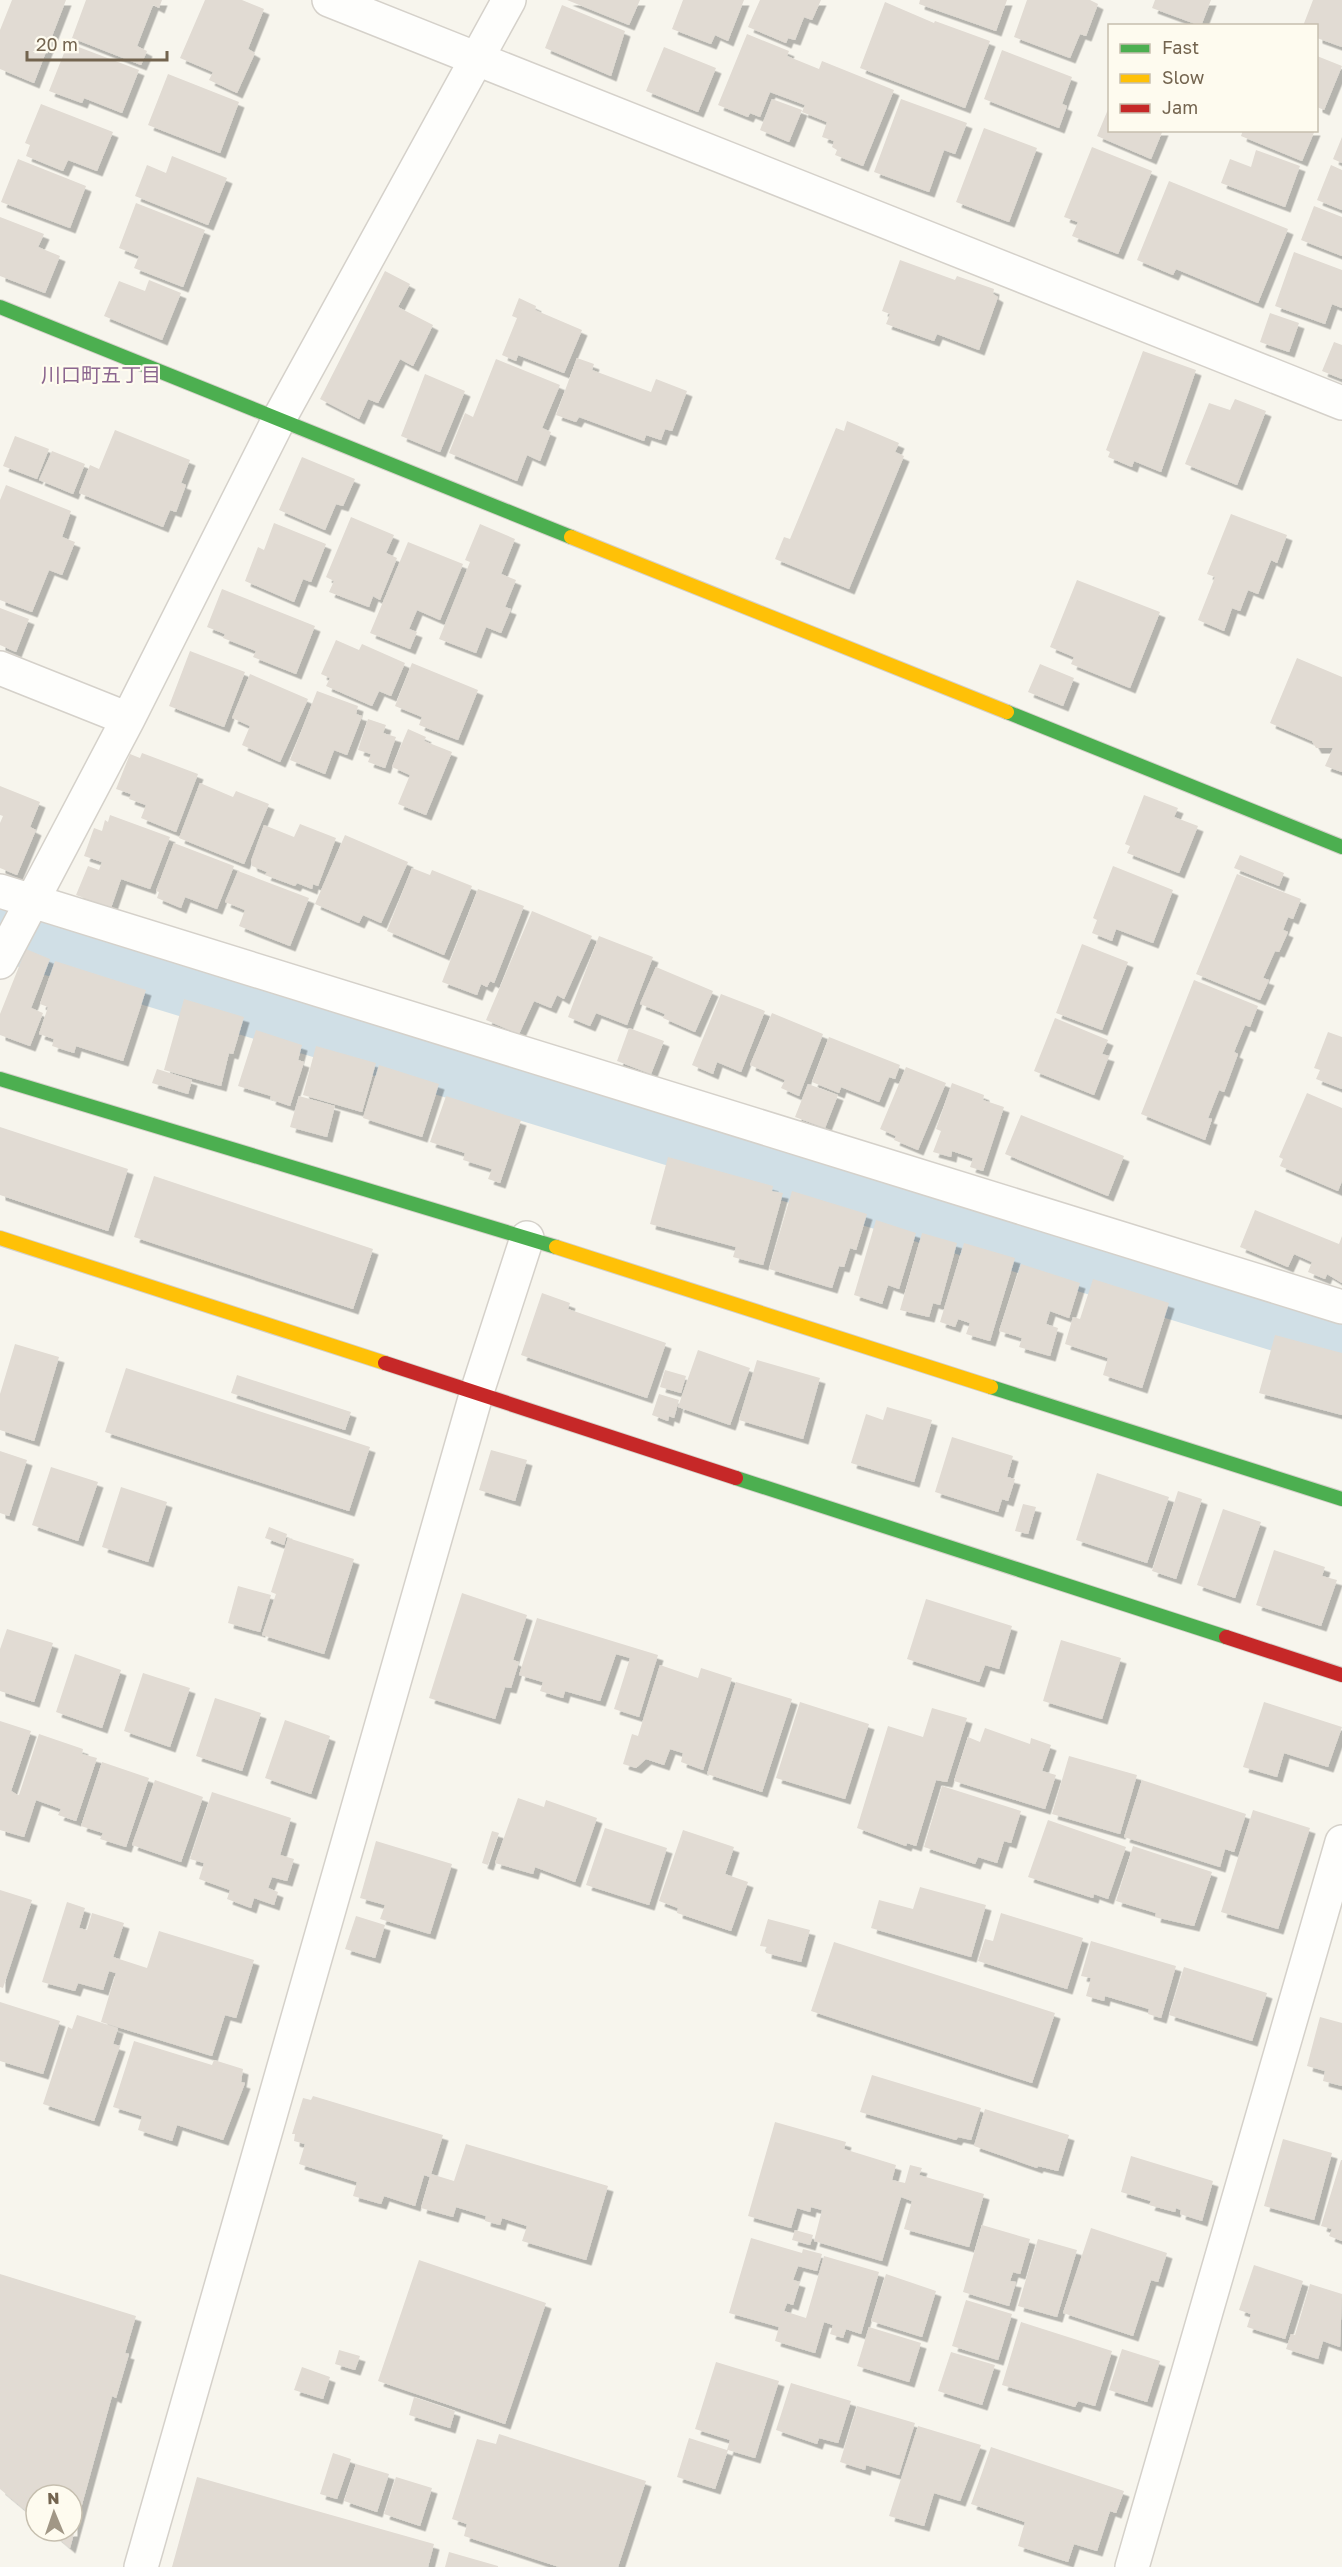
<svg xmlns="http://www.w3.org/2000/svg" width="1342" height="2567" viewBox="0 0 1342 2567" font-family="'Golos Text','Noto Sans JP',sans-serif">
<defs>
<filter id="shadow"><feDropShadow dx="5.5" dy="5.5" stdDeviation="0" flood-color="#0004"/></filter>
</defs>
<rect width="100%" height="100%" fill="#f7f5ed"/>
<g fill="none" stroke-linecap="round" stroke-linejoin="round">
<path stroke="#d0dfe6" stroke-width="50" d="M0,935L1342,1346"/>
</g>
<path fill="#e1dbd3" filter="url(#shadow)" d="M12,0H66L34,83L0,69V30Z
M86,0H162L159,8L153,5L137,46L147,51L141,65L72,38Z
M205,0H242L264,9L248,49L255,53L237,93L209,80L213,72L180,58Z
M567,0H640L629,25Z
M683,0H744L728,41L715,35L711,44L672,29Z
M760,0H821L812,20L804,17L795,40L788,38L786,43L748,27Z
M920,0H1007L996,31L919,4Z
M1027,0H1090L1098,4L1086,36L1080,34L1070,58L1014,37Z
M1155,0H1211L1201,26L1152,8Z
M1313,0H1342V47L1317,38V26H1303Z
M885,2L934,23L935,21L990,41L965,108L860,68Z
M562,5L625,31L611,76L545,48Z
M747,34L789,51L787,56L819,69L822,61L894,90L863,166L835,155L837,150L832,147L834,141L822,137L827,122L802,112L805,105L770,92L760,117L750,113L748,117L718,105Z
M68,43L139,70L122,113L84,98L82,103L49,91Z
M664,47L716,68L698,112L646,91Z
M1002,50L1072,77L1062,104L1067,106L1059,128L984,99Z
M1317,56L1342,66L1324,110L1317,107Z
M168,74L239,102L220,153L148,125Z
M772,99L802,110L789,142L760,130Z
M901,99L967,123L955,154L944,150L929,192L874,172Z
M41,104L113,132L97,171L68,160L63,171L26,156L30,145L25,143Z
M1109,107L1110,130H1163L1151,159L1097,136Z
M984,128L1037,148L1009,222L956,202Z
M1243,130H1315L1302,161L1241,136Z
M1342,137V163L1333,159Z
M1092,147L1152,171L1118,254L1072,236L1078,222L1064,217Z
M1256,150L1300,166L1285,207L1221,183L1230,159L1251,167Z
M172,156L227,178L208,225L135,196L147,165L166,173Z
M18,159L86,186L70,228L1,202Z
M1331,165L1342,170V210L1317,200Z
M1169,181L1288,229L1258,303L1176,269L1173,275L1137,260Z
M136,203L205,230L183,287L134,268L139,256L119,248Z
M1314,206L1342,217V256L1301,240Z
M0,217L44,234L38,247L60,256L45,293L0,276Z
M1294,252L1342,270V308L1332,304L1325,324L1275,306Z
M900,260L955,280L957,276L994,289L993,294L998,297L979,350L937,334L934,341L886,324L890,314L882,311Z
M385,271L410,284L398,307L433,325L413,366L400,359L378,403L368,399L359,419L320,399Z
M149,280L181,293L162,340L104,316L119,281L145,291Z
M519,298L536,306L535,310L582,330L564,373L518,355L516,361L502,355L517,318L512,316Z
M1270,313L1299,323L1289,352L1260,342Z
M1334,342L1342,345V379L1322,371Z
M1143,351L1196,370L1161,472L1134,461L1132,467L1108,457L1110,452L1106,450Z
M577,358L594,364L592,370L651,392L656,379L687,391L672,431L665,429L661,440L646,435L644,441L579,417L576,422L556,415Z
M496,359L560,385L542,428L551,432L540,461L527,455L517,481L449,453L465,413L473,417Z
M425,374L465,391L440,452L401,436Z
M1235,399L1266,411L1237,485L1185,464L1209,403L1230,410Z
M847,421L899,443L895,452L904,456L849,589L775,559L784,537L790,539L836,428L844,431Z
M115,430L190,460L181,483L186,485L176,512L170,510L163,527L79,493L90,465L99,469Z
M15,436L49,449L37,479L3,466Z
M52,451L85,464L73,494L39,480Z
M302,457L355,479L343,506L336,504L325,530L279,510Z
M6,485L71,511L62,537L75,542L62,575L49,570L32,612L0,600V500Z
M1231,514L1287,535L1277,563L1271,560L1258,594L1248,590L1240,611L1232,608L1224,631L1198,620L1215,577L1207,574Z
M351,517L394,535L386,553L397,558L380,600L373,596L369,607L329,592L334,581L326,577Z
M274,523L326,544L311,582L303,579L294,602L245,581L258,547L264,550Z
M480,524L515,539L501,574L516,580L505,607L511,609L501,633L486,627L476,653L439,639L470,562L465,560Z
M408,542L463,564L440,620L417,610L409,629L417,632L410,649L370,633Z
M1077,580L1160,612L1130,688L1071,664L1074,657L1050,647Z
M222,589L315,626L296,674L253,657L256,651L223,638L225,634L207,627Z
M0,608L29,619L16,652L0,645Z
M336,640L359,650L362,644L405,663L391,696L379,691L372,706L326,686L330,678L321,674Z
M190,651L245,672L224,727L169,706Z
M1297,658L1342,677V772L1325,766L1333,748H1316L1312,741L1270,723Z
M412,663L478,690L458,740L419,725L422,717L395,706Z
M1040,664L1074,678L1063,706L1028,692Z
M250,674L308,699L280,762L242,745L250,726L232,718Z
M317,691L358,706L356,714L362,716L347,755L334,750L325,774L290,760Z
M368,719L386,725L383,733L396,737L385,768L368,762L371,754L358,750Z
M408,729L426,737L424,741L452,752L426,815L398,804L410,775L392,767Z
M142,753L198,774L176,832L141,818L146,805L129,799L131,794L116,789L130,754L140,758Z
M200,783L233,797L236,791L269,804L244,864L179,838Z
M0,786L40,802L30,827L36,830L17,875L0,868V823L3,816L0,815Z
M1144,795L1178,808L1174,817L1198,826L1179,873L1127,853L1130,846L1125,844Z
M110,815L170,837L150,889L121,879L111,908L76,895L88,866L99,870L102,862L84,856L94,828L102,831L105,820L108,822Z
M300,824L336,838L318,886L313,884L312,889L297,883L295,886L265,875L267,872L252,866L251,861L264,825L294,837Z
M345,835L408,862L381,923L363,915L359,923L315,904Z
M174,843L234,866L217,909L185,897L181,908L157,898L159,892L156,891Z
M1240,855L1284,873L1279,886L1234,868Z
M1113,866L1173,890L1153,943L1116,929L1112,941L1092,933L1097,920L1093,918Z
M412,868L430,875L432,870L472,886L444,955L387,931Z
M238,871L309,898L290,946L239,926L245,910L225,902Z
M1237,874L1301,899L1293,919L1288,917L1283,930L1288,932L1279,952L1275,951L1263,978L1269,980L1260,1000L1196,974Z
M478,889L524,906L494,983L490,981L487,987L481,984L477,995L442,982Z
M532,911L592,936L564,999L557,995L551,1008L534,1001L519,1034L486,1020Z
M599,936L653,957L627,1025L596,1013L590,1026L568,1017Z
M1082,944L1128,962L1102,1030L1056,1013Z
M26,949L50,959L31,1008L43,1013L30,1046L0,1035V1014Z
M55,961L146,990L123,1061L76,1046L74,1053L52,1046L54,1039L39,1034L48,1007L40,1004Z
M656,967L713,991L695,1032L663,1018L665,1014L640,1004Z
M1194,980L1258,1006L1250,1027L1245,1025L1234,1052L1238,1054L1224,1092L1219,1090L1208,1118L1212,1119L1205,1140L1141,1114Z
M721,994L765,1011L741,1072L717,1062L713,1074L692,1065Z
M184,999L244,1017L233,1054L229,1053L221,1086L164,1070Z
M772,1013L823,1034L799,1096L781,1088L785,1080L750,1065Z
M1055,1018L1108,1040L1102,1054L1109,1056L1094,1095L1034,1071Z
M629,1028L664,1041L651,1074L617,1061Z
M256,1030L302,1045L298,1060L304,1062L290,1106L270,1099L271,1096L238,1086Z
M1328,1032L1342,1037V1089L1316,1079L1320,1070L1314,1068Z
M829,1037L900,1065L895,1079L889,1077L879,1102L841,1087L839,1093L812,1082Z
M316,1046L376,1063L362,1112L303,1095Z
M379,1065L439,1084L422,1137L363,1118Z
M906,1067L946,1083L918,1150L894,1140L896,1136L880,1129Z
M157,1069L192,1080L188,1094L152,1083Z
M952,1083L984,1095L983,1100L1004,1107L983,1171L970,1167L973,1158L952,1151L951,1157L933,1152L941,1131L936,1129Z
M808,1084L838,1095L825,1128L795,1117Z
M1307,1093L1342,1108V1181L1338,1191L1280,1166L1283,1159L1279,1157Z
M299,1096L335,1106L327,1137L290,1127Z
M446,1096L521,1120L500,1183L488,1179L492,1169L463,1160L465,1153L430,1142Z
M1021,1115L1124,1156L1108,1196L1005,1154Z
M0,1127L128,1169L108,1231L0,1195Z
M668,1157L773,1186L772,1191L783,1193L763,1265L733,1257L736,1247L650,1224Z
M154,1176L373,1249L353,1309L134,1237Z
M792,1191L867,1214L856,1250L850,1248L844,1267L839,1266L832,1288L769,1269Z
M1255,1210L1339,1244L1342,1236V1283L1327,1274L1325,1279L1308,1272L1312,1262L1294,1254L1288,1267L1240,1247Z
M876,1220L916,1233L899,1289L888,1285L882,1304L854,1295Z
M922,1233L957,1243L940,1305L933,1303L929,1317L900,1310Z
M964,1243L1015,1258L990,1341L966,1334L970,1323L958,1319L955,1327L940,1322Z
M1021,1264L1080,1283L1069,1318L1050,1311L1046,1324L1058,1328L1050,1356L1019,1347L1022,1338L999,1331Z
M1093,1279L1169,1303L1142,1388L1103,1375L1108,1358L1065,1344L1073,1317L1080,1319Z
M542,1293L570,1303L568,1309L666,1343L647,1398L521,1355Z
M1275,1335L1342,1353V1415L1259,1393Z
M15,1344L59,1357L34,1441L0,1430V1394Z
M698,1350L750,1368L730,1425L678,1407Z
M757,1360L820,1378L803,1439L739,1420Z
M126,1368L370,1447L349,1511L105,1432Z
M665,1370L686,1376L681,1393L660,1387Z
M237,1375L351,1412L345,1430L231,1393Z
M659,1394L679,1400L674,1418L669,1416L668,1421L652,1415Z
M887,1407L932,1420L914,1482L851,1463L866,1414L883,1420Z
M952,1437L1013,1456L1007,1477L1015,1479L1008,1501L1002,1499L998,1512L935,1492Z
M491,1450L527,1460L515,1501L479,1490Z
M0,1451L27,1460L9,1516L0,1513Z
M51,1467L98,1482L78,1541L32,1525Z
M1097,1473L1169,1497L1147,1563L1076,1540Z
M121,1487L167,1502L148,1562L102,1547Z
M1178,1491L1202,1499L1176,1579L1152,1571Z
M1023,1504L1036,1507L1028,1534L1015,1531Z
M1223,1509L1261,1522L1235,1598L1197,1585Z
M269,1527L287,1534L284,1545L265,1538Z
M288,1538L354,1559L324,1654L262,1635L276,1594L271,1592Z
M1274,1550L1325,1567L1322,1576L1337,1580L1321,1626L1256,1605Z
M238,1586L271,1595L260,1632L228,1623Z
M462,1593L527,1615L513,1660L519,1662L511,1688L505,1687L495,1719L429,1698Z
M926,1599L1012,1626L999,1669L985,1665L979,1682L907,1659Z
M537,1618L658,1655L639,1717L614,1709L630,1658L616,1654L600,1701L565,1691L563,1698L540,1691L543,1682L519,1675Z
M7,1629L53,1643L34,1702L0,1691V1649Z
M1061,1640L1121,1658L1102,1719L1043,1701Z
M75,1654L121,1670L102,1728L56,1712Z
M660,1665L698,1678L701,1668L732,1678L703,1770L681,1762L683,1753L670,1749L664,1765L646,1759L636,1768L623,1764L632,1734L638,1736Z
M143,1673L190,1688L170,1747L124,1731Z
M736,1682L792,1699L762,1792L707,1774Z
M215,1698L261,1713L242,1771L196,1756Z
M800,1702L869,1724L845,1799L776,1778Z
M1264,1702L1342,1727L1328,1767L1284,1753L1277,1777L1243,1767Z
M932,1708L967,1718L947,1782L936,1780L916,1846L907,1843L906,1846L857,1828L888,1726L923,1737Z
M285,1720L330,1736L311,1794L265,1778Z
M0,1721L31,1731L11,1791L16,1794L19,1795L39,1734L83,1749L82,1754L97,1758L76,1821L58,1815L61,1809L36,1800L24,1837L0,1830Z
M985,1728L1030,1744L1031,1738L1051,1745L1042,1771L1056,1775L1045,1809L954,1781L968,1737L980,1742Z
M1069,1756L1137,1775L1120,1834L1052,1814Z
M102,1762L149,1778L126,1847L100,1839L103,1833L81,1826Z
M155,1780L203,1797L181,1862L132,1845Z
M1142,1780L1246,1814L1234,1852L1225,1849L1220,1867L1124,1837Z
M942,1786L1021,1811L1011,1843L1004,1841L997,1863L978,1857L975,1864L924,1847Z
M212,1792L291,1818L280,1855L294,1859L287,1881L272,1877L268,1888L278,1892L274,1905L254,1898L251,1908L227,1899L230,1890L199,1879L204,1863L190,1859Z
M518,1798L544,1807L546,1800L597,1818L575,1882L535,1867L533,1874L495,1863Z
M1253,1810L1310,1828L1278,1929L1221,1912Z
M1048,1820L1126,1847L1108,1899L1094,1894L1093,1898L1028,1877Z
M605,1828L667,1848L649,1905L586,1885Z
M683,1830L734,1847L725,1874L748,1882L731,1931L677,1913L678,1908L659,1901Z
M492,1831L499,1833L488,1865L482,1863Z
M376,1841L452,1864L430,1934L380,1919L385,1905L360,1898Z
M1133,1846L1212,1872L1194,1926L1155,1917L1156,1913L1116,1901Z
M920,1887L986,1905L971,1957L871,1928L879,1900L913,1909Z
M0,1890L32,1900L3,1988L0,1987Z
M67,1902L85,1908L79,1928L87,1930L92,1913L124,1923L113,1957L147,1968L159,1931L254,1960L236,2018L225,2015L212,2056L101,2022L116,1973L109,1971L103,1990L78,1983L75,1991L42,1982Z
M1001,1913L1083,1938L1067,1989L978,1961L985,1939L993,1941Z
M356,1916L385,1925L375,1958L345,1949Z
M768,1919L810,1930L801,1962L766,1953L767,1947L760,1946Z
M1091,1941L1176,1966L1161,2018L1148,2014L1149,2009L1105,1996L1104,2001L1086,1996L1091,1978L1081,1976Z
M834,1942L1055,2013L1032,2083L811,2011Z
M1184,1967L1267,1993L1252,2041L1169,2015Z
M0,2002L60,2021L43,2074L0,2061Z
M77,2015L118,2028L113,2044L120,2046L94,2121L43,2104L68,2027L72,2029Z
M1320,2017L1342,2023V2086L1323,2081L1325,2071L1307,2066Z
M134,2041L212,2065L214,2060L243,2069L241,2082L245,2083L223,2140L177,2125L172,2141L138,2130L142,2116L113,2107Z
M872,2075L981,2108L971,2140L958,2137L956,2140L860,2112Z
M313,2096L443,2135L431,2174L454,2181L466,2144L608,2186L586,2260L522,2241L527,2226L502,2218L500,2225L485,2221L486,2216L456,2207L453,2217L421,2208L430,2177L424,2175L415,2206L384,2196L381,2204L353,2196L357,2182L299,2164L305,2144L294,2141L295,2134H292L303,2098L311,2100Z
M985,2109L1069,2135L1058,2171L1038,2166L1037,2168L974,2146Z
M775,2122L846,2142L844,2149L896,2165L892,2180L905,2183L910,2165L922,2168L919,2175L984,2194L969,2247L904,2229L912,2201L901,2197L882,2261L814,2241L822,2210L811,2207L810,2212L797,2208L791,2228L748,2216Z
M1283,2139L1332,2153L1314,2220L1264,2206Z
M1131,2156L1213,2181L1202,2221L1180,2214L1181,2210L1176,2208L1175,2212L1149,2205L1151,2201L1121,2192Z
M1341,2160H1342V2241L1329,2236L1332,2229L1321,2226Z
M982,2225L1030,2239L1020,2274L1013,2272L1010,2281L1016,2282L1009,2306L963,2292Z
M1091,2228L1167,2253L1158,2282L1151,2280L1133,2336L1063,2313Z
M795,2230L813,2235L810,2245L792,2240Z
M751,2238L802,2253L803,2249L822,2254L817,2271L798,2266L793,2280L800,2282L793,2305L787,2303L784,2311L806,2318L824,2256L879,2272L861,2334L846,2329L843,2338L830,2334L833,2325L824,2322L815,2353L775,2341L779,2327L729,2313Z
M1038,2239L1077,2250L1057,2317L1018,2306Z
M419,2260L546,2303L505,2424L378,2381Z
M1254,2265L1303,2281L1285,2339L1247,2327L1251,2314L1239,2310Z
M0,2274L136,2316L125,2353L129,2354L116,2398L112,2396L70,2548L50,2531H72V2495H36V2519L0,2489Z
M886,2274L936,2291L922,2337L871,2321Z
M1310,2284L1342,2294L1340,2347L1323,2341L1318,2359L1286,2349L1291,2334L1295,2335Z
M966,2300L1012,2314L998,2360L952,2346Z
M1021,2322L1112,2351L1095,2406L1078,2401L1075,2407L1002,2385Z
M869,2327L921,2343L909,2382L857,2366Z
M1122,2349L1160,2361L1147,2402L1109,2390Z
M339,2350L360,2356L355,2370L335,2364Z
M951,2352L995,2365L982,2405L938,2391Z
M716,2362L779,2381L755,2458L728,2450L715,2489L677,2477L689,2438L727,2450L730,2440L695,2429Z
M302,2367L330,2377L323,2399L294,2390Z
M791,2383L851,2401L838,2443L819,2438L817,2444L776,2430Z
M414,2397L455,2411L450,2428L409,2415Z
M857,2406L915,2423L899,2475L866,2465L865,2470L840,2462Z
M918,2426L981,2445L960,2501L934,2493L924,2526L889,2516Z
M499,2434L646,2481L618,2567H559L464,2536L467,2524L452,2519L477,2439L496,2444Z
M991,2447L1124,2491L1116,2513L1110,2511L1097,2551L1074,2544L1068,2562L1018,2546L1025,2522L971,2504Z
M333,2453L351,2459L337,2499L320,2494Z
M356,2464L389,2474L377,2512L344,2501Z
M197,2477L434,2544L428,2567H172Z
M396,2477L432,2488L420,2526L384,2514Z
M449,2552L498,2566V2567H445Z"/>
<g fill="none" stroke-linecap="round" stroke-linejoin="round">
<g stroke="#d5d1ca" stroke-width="36">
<path id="street" d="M329,0L1342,403
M0,668L128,719
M0,891L1342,1307
M0,962L128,719L279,419L509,0
M141,2567L476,1395L527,1238
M1132,2567L1342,1842"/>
</g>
<g stroke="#d4d0c9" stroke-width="16">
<path id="fast" d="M0,307L571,537
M1007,712L1342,847
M0,1079L556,1247
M991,1387L1342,1499
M736,1478L1226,1637"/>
</g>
<g stroke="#d4d0c9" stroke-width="16">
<path id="slow" d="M571,537L1007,712
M0,1238L385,1363
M556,1247L991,1387"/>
</g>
<g stroke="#d4d0c9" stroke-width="16">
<path id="jam" d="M385,1363L736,1478
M1226,1637L1342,1675"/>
</g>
<use href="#street" stroke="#fefefc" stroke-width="33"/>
<use href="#fast" stroke="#4caf50" stroke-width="14"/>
<use href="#slow" stroke="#ffc107" stroke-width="14"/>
<use href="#jam" stroke="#c62828" stroke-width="14"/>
</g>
<g text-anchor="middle" stroke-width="4.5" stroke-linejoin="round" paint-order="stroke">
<g font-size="20" fill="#8b668f" stroke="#fefbef">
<text x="101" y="382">川口町五丁目</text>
</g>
</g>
<rect x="1108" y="24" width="210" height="108" fill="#fefbef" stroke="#c6bfaf" stroke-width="1.5"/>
<rect x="1120" y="44" width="30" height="9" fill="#4caf50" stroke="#c6bfaf" stroke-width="1.5"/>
<text x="1162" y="54" font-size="18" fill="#73644f">Fast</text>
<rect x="1120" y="74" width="30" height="9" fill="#ffc107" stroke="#c6bfaf" stroke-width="1.5"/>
<text x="1162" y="84" font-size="18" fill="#73644f">Slow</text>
<rect x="1120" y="104" width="30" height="9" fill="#c62828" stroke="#c6bfaf" stroke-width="1.5"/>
<text x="1162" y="114" font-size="18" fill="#73644f">Jam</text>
<g transform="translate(54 2513) rotate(358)"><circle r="28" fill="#fefbef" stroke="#c6bfaf" stroke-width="1.5"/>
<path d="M0-4.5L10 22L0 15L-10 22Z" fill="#a19786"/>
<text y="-9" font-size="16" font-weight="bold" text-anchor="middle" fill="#73644f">N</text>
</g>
<path d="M27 51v9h140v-9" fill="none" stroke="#73644f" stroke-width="3"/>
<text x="36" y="51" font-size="18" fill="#73644f" stroke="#fefbef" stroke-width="4.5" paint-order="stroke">20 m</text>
</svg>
